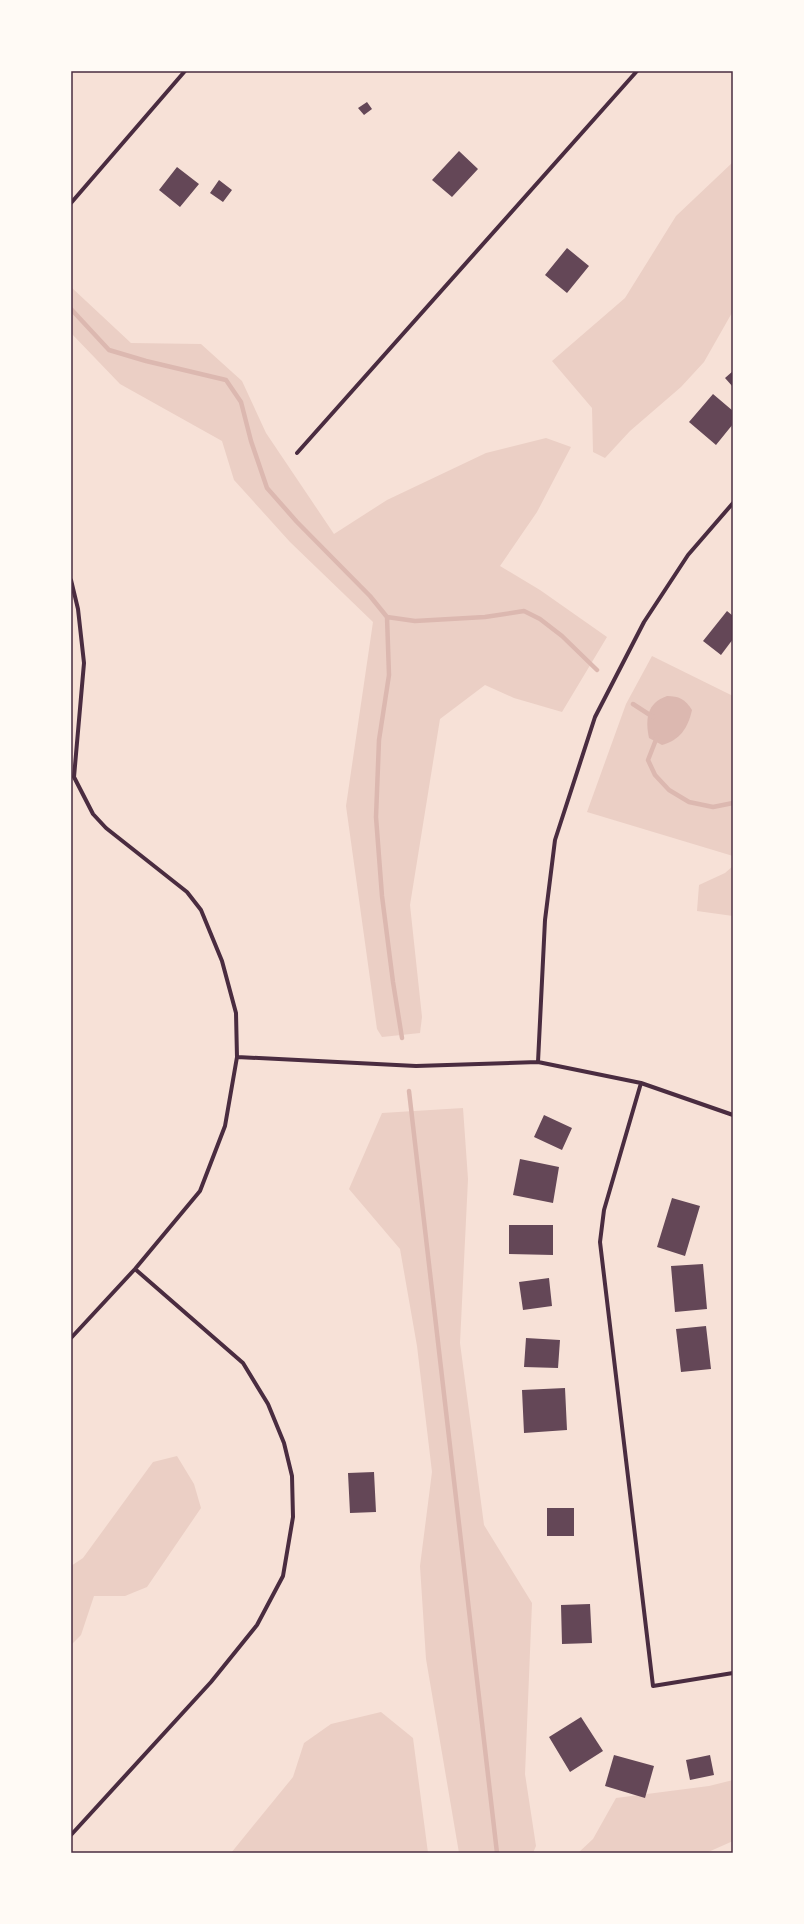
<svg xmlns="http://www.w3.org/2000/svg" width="804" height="1924" viewBox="0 0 804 1924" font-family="'Exo 2',sans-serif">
<rect width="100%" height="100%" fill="#f7e1d7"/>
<path fill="#ebcfc5" d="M733,162V311L704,362L681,387L630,431L605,458L593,452L592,408L552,361L625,298L676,216Z
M71,287L131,343L201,344L242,381L266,433L334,534L387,500L486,453L546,438L571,447L537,512L500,566L540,590L607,637L562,712L514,698L485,685L440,719L410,905L422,1017L420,1033L382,1037L377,1029L346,806L373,622L290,542L234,480L222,441L120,384L71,333Z
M652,656L733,696V856L587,812L626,704Z
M733,866V916L697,911L699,885L725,873Z
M463,1108L468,1179L460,1343L484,1525L532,1603L525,1774L536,1846L533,1853H459L426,1659L420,1566L432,1472L417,1346L400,1249L349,1189L382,1113Z
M177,1456L194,1484L201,1508L147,1587L125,1596H94L81,1635L71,1645V1566L83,1558L153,1462Z
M381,1712L413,1738L428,1853H231L293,1777L304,1743L331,1724Z
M733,1780V1841L706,1853H578L593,1839L616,1798L709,1786Z"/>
<path fill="#dcb8b0" d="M667,696C679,696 685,699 692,710C688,728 680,740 662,745L649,738C645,719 647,703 667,696Z"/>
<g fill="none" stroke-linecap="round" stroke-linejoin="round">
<path stroke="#dcb8b0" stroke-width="4.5" d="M71,309L109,350L146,361L226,380L241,402L251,441L267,488L297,522L370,596L387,617L389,675L379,740L376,817L382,896L393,982L402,1038
M387,617L415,621L485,617L524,611L540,619L562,636L597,670
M633,704L653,717
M657,737L648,760L655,775L669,790L689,802L713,807L733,803
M409,1091L497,1853"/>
</g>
<path fill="#644757" d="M367,102L372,109L364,115L358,108Z
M459,151L478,169L452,197L432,180Z
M177,167L199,184L180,207L159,190Z
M219,180L232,190L223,202L210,193Z
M567,248L589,266L567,293L545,275Z
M733,371V387L725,378Z
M713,394L733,411V424L716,445L689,422Z
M727,611L733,616V639L721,655L703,641Z
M544,1115L572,1128L562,1150L534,1137Z
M520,1159L559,1167L553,1203L513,1195Z
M672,1198L700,1206L685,1256L657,1247Z
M509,1225H553V1255L509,1254Z
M703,1264L707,1309L675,1312L671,1266Z
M549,1278L552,1306L523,1310L519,1282Z
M706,1326L711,1369L681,1372L676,1329Z
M526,1338L560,1340L558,1368L524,1367Z
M565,1388L567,1430L524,1433L522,1390Z
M374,1472L376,1512L350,1513L348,1473Z
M547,1508H574V1536H547Z
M590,1604L592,1643L562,1644L561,1605Z
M581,1717L603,1751L570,1772L549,1737Z
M614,1755L654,1766L645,1798L605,1786Z
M710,1755L714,1775L690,1780L686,1760Z"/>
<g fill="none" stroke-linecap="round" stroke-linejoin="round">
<path stroke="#4a2c40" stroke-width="4" d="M71,203L185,71
M297,453L637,71
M71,580L78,609L84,663L74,777L93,814L106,828L187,892L201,910L222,961L236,1013L237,1057L225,1126L200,1191L135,1269L71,1338
M237,1057L416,1066L538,1062L641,1083L733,1115
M538,1062L545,920L555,840L595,717L644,622L688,555L733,503
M641,1083L604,1210L600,1242L653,1686L733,1673
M71,1835L211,1682L257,1625L283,1576L293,1517L292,1476L284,1443L268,1404L243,1363L135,1269"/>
</g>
<rect width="804" height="1924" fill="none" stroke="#fffaf5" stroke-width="144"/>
<rect x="72" y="72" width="660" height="1780" fill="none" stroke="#4a2c40" stroke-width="1.5"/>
</svg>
